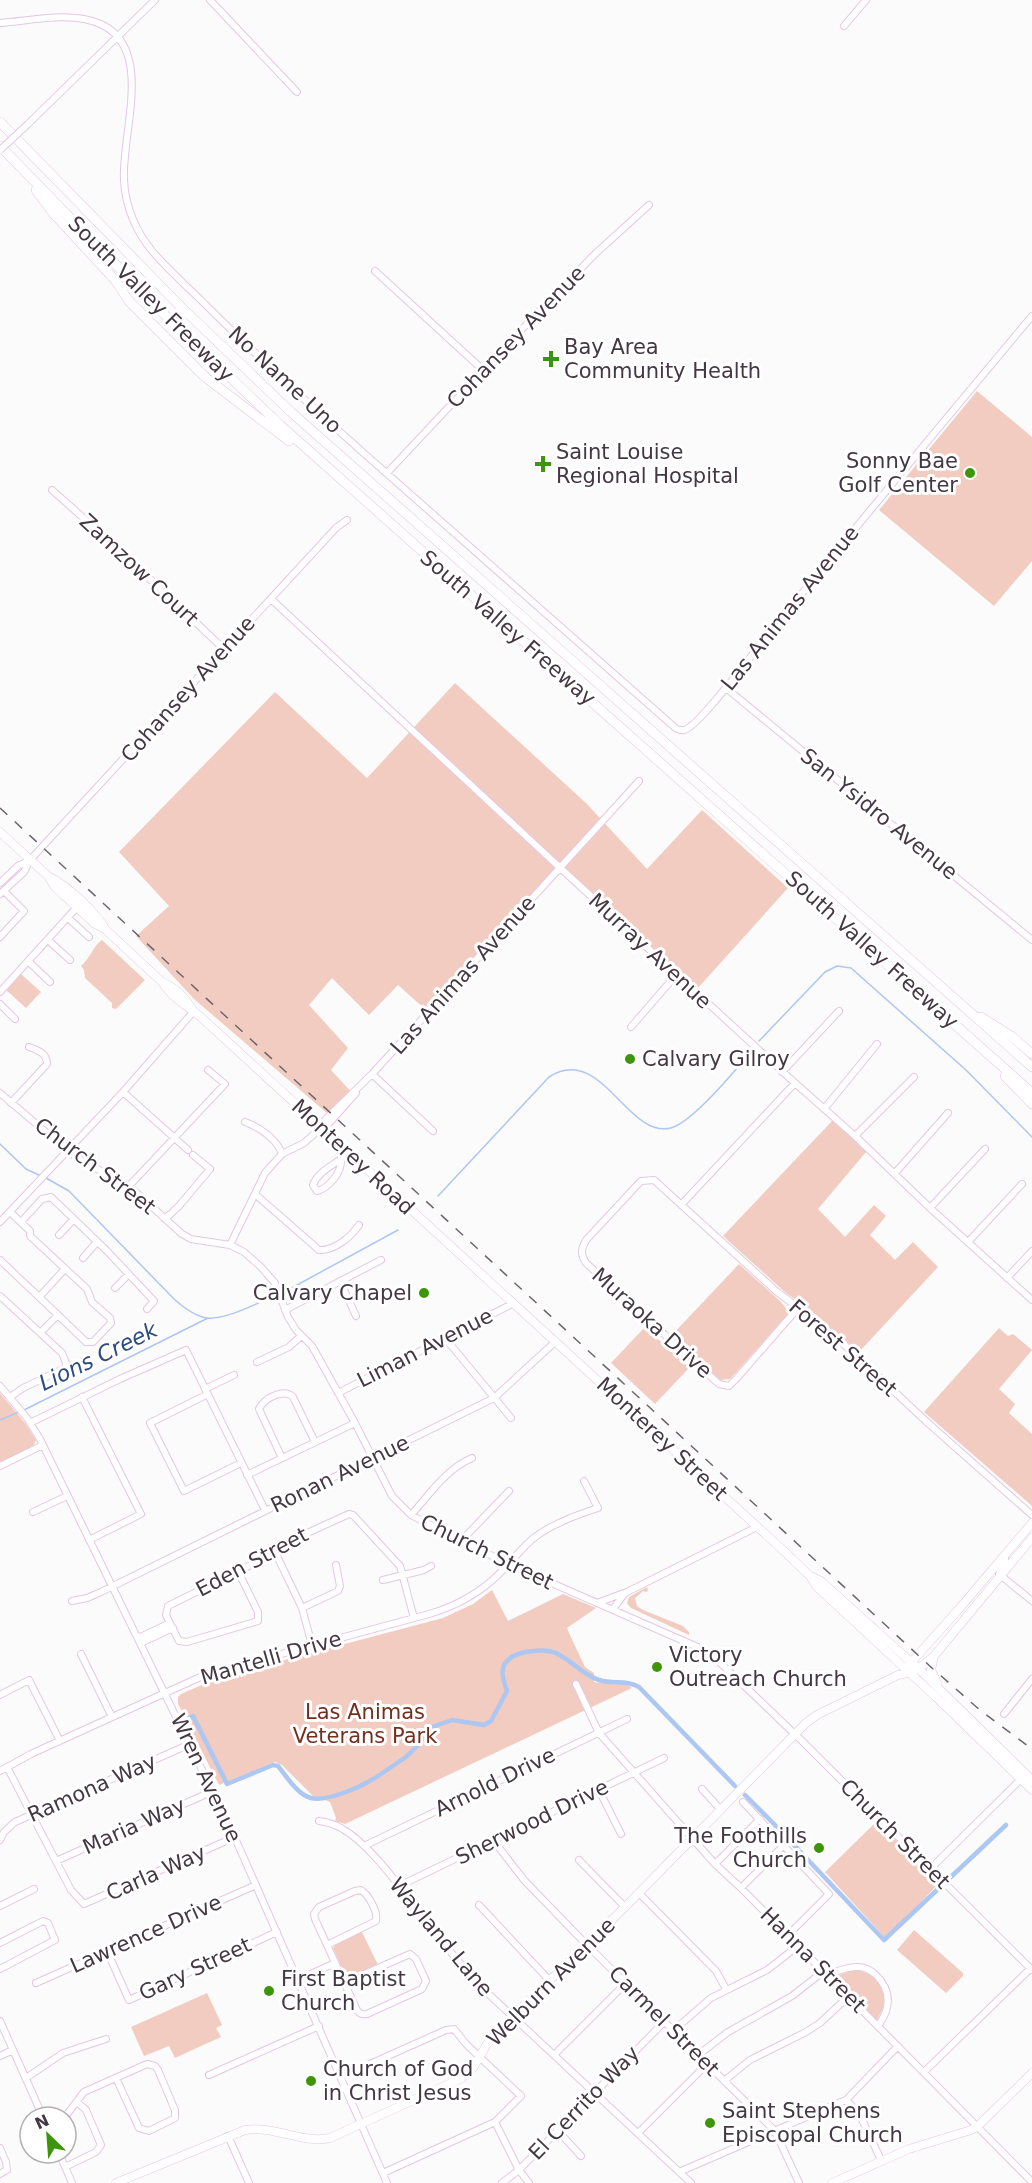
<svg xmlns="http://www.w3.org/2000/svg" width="1032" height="2183" viewBox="0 0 1032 2183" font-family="'DejaVu Sans',sans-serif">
<rect width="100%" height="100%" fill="#fbfbfb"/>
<path fill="#f3ccc1" d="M977,391L1032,437V561L994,606L879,510Z
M455,683L587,804L647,869L702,810L788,888L697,989L613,916L563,868L426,1010L398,985L369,1015L332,978L309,1005L348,1048L331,1070L355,1096L334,1119L194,999L136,936L169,906L119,852L275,692L367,778Z
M102,940L145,980L116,1009L112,1008V1003L85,978L84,970L81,966C91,957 93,946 102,940Z
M21,974L41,992L26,1008L6,990Z
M833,1120L866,1152L818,1209L845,1237L874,1205L886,1216L870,1235L895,1260L913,1242L938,1267L859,1352L809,1309L786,1293L723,1236Z
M739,1264L780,1301L785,1307L788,1314L730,1379L720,1380L671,1336Z
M645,1327L689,1368L655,1404L611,1363Z
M999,1328L1008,1336L1013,1334L1032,1350L999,1389L1015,1404L1009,1413L1032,1434V1506L924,1412Z
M0,1393L25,1423L36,1440L33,1447L0,1464Z
M647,1587L648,1590L647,1592L643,1591L635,1598L637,1606L643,1610L683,1626L689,1632V1635L631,1608L627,1603L629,1597Z
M492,1590L508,1621L563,1594L596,1608L567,1628L569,1633L585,1667L594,1673V1682C608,1685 621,1680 632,1688L345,1824L335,1821L336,1818L330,1802L313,1796L282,1765L275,1762L219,1785L178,1704V1697L181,1694L220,1677L443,1618L473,1604Z
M877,1821L940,1882L886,1939L825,1872Z
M914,1930L963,1973V1976L946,1993L897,1950Z
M362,1932L378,1965L351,1977H346L333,1948L335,1945Z
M857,1969L875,1977L886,1992L883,2008L876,2022L833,1977Z
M207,1993L222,2025L216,2028L221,2037L175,2058L169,2046L144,2056L131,2027Z"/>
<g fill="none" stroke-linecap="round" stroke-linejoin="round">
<path stroke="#acc7f1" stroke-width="1.5" d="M759,1041L825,972L837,966L851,968L966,1070L1032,1137
M0,1144L26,1169L41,1176
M46,1178L69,1191L174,1299C183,1307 194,1316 207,1318C226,1320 257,1304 274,1295
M438,1196L549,1077C601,1043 627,1139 671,1128C693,1122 735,1070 751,1052
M286,1291L398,1230
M24,1410L208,1318
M0,1420L19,1412"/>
<path stroke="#acc7f1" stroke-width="4.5" d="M189,1718L193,1716L227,1784L273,1765L278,1766C286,1776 298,1795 311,1798C327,1802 360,1787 373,1779
M375,1778L406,1757L418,1745L432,1727L452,1720L484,1725L491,1721L507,1691C505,1685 501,1675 503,1669C506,1651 542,1647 556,1653C571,1660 583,1675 599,1680C614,1685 624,1679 639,1687L735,1786
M745,1795L773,1823L884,1940L1006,1825"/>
<g stroke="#e5c7e3" stroke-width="8">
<path id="minor" d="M210,0L297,92
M0,23C27,21 58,14 84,19C161,33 121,129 124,180C125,206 136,232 153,252C170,272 190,289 209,308C260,359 313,408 367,456C469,546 570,635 672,725C675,728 679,731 684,730C697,728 746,662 757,649C847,537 939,427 1032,316
M844,26L866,0
M28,124L155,0
M375,271L483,370
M387,473L523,328L595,254L649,205
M52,490L115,546L225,650
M271,599L557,865L795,1083L855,1136L930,1208L1032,1300
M726,688L1032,940
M0,883L18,866L30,860
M0,894L24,872L30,860L336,528L347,520
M68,918L89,937
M0,937L24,911L4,891
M48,940L70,960
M28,961L50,982
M0,992L77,907
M0,1004L15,1019
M631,1027L676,975
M782,1072L839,1011
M372,1074L433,1131
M123,1092L188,1150
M0,1093L68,1151L82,1161L129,1186L182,1234L191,1239L230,1245L244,1252L260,1266L275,1283L288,1317L296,1330L312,1346L355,1423L392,1496L411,1515L508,1564L709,1652L801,1740L1032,1970
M11,1103L47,1064C47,1053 37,1050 29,1047
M824,1109L877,1044
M245,1122C259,1127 277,1139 282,1154
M321,1128L326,1119L372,1074L639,781
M855,1136L914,1077
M341,1161C341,1173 329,1188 317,1191L313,1185C319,1169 338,1164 348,1153
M895,1173L948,1113
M129,1186L225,1084L208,1070
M255,1194L319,1250C334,1251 351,1237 359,1225
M681,1205L795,1083
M930,1208L985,1149
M10,1212L30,1231V1236L87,1289L92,1302L110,1318L111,1323L93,1342H86L58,1315
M165,1219L179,1206L210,1169L193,1155
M0,1222L123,1092L194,1011
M21,1222L42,1199L51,1197L107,1251L154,1301L147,1309
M59,1235L74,1219
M969,1241L1022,1184
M230,1245L265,1173L282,1154L304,1143L321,1128L330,1122L356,1093
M83,1258L97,1242
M0,1260L58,1315L40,1333
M1007,1278L1032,1251
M340,1281L356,1316
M115,1288L129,1274
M0,1296L62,1353L66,1363L65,1368L23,1388L10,1397
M40,1296L65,1269
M798,1308L737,1378L729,1386L719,1384L586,1263C580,1253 581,1248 587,1239L641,1181L654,1180L776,1291L835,1336L929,1424L1032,1515
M285,1310L381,1260
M445,1338L511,1418
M257,1362L289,1347L301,1336
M0,1386L27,1418L40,1439L232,1831L387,2183
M205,1389L234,1375
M338,1393L512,1304
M208,1394L150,1423L184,1491L241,1463
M82,1397L141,1514L89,1540
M30,1423L120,1379L186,1350L265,1510
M282,1458L259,1409C264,1398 284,1388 293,1397L315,1442
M0,1466L43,1445
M247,1475L355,1423
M33,1512L67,1496
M411,1515C430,1494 446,1469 472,1458
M460,1542L509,1491
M276,1554L302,1608L312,1645
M1005,1555V1563L999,1574L1032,1601
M238,1571L258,1612V1621L187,1642L179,1641L166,1615L168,1606L269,1556L276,1554L283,1544L349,1514L353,1515L400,1566L414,1618
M383,1580L424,1570L431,1566
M72,1601L87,1598L101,1592L494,1398L555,1342
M597,1603L624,1593
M302,1608L338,1591L340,1586L336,1565
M613,1609L625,1593L757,1527
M138,1638L170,1623
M141,1643L173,1628
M81,1654L112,1717
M576,1684L599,1733L715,1864L741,1888L1032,2182
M0,1695L29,1680L60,1741
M1004,1714L1032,1679
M7,1767L71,1890L84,1904L235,1837
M0,1771L33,1753L207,1674L429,1614C457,1606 482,1592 503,1570C514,1559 523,1546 535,1537C551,1525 579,1514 598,1508L584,1481
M702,1789L721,1810
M599,1790L621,1834
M743,1802L829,1894L788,1935
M319,1821C327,1822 334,1824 341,1828C370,1844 399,1886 419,1912C439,1938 459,1963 481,1987L691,2183
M0,1840L4,1832L15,1822L190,1744
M493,1840L524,1880L581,1939L775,2131L799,2183
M364,1846L627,1719
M579,1860L625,1907
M56,1861L213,1791
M715,1864L760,1819
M931,1868L1022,1778
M399,1886L664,1758
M741,1888L784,1845
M639,1893L716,1971L726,1989
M479,1905L550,1981
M0,1906L34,1889
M0,1943L43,1921L48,1923L55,1940L0,1969
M327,1945L376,1921C378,1912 369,1895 361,1890L355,1891L319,1907L314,1914L315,1919L356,2008C358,2013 362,2015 367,2014L422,1989L426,1981L416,1959L410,1954L344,1983
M107,1951L129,2000L277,1932
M827,1974C837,1972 848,1966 859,1967C866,1967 871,1971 876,1975C892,1991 891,2008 878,2026
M298,1980L335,1963
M36,1983L256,1885
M0,2021L43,2117
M674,2030L711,1998L767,1970L798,1946
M554,2055L625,1984
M698,2055L728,2032L792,1996L824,1971
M0,2056L13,2050
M924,2072L1030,1969
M209,2075L319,2026
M341,2077L446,2030L454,2029L467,2045L521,2096L495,2122L383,2173
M26,2078L63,2053L106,2039
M724,2081L750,2060L806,2032L820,2023L849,1996
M846,2100L859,2113L881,2160
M65,2117L84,2092L147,2064L155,2066L158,2070L175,2110V2118L149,2131L139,2128L116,2078
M495,2122L519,2170L529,2183
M557,2130L581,2156
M639,2132L707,2064
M228,2136L249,2183
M0,2148L6,2162L7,2170L0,2174
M59,2153L72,2183
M65,2167L96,2152L101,2145L86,2110L77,2102
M679,2172L846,2100L898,2046
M502,2183L519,2170L665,2021"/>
</g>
<g stroke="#e5c7e3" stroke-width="9">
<path id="major" d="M0,832L48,876L54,886L95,924L105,929
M48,876C67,885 95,911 106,930L162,982C173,1000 189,1006 204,1020L786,1553L810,1576L816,1586L936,1697L1032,1790
M163,982C176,988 185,997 193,1010
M811,1576L821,1581L923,1673L1032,1780
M934,1656L931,1670L937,1683
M908,1666L959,1609L1032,1523
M116,2183L245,2130C274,2125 301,2144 330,2138L462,2078L473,2068L487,2044L512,2017L625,1907L806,1723L817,1715L898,1675C913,1673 923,1666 934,1656L1032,1538
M832,2183L909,2149L971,2130L978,2126L1032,2073"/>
</g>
<g stroke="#e5c7e3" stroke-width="10">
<path id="highway" d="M0,122L181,307L291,412L1032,1067
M0,146L169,319L279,424L1032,1093
M36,190L54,214L115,280L129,301L205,377L289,441
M981,1017L1011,1036L1032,1054
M1005,1076L1032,1104"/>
</g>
<use href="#minor" stroke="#fff" stroke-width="6"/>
<use href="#major" stroke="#fff" stroke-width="8"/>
<use href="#highway" stroke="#fff" stroke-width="9"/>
<path stroke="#6e656e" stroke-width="1.5" stroke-dasharray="10 10" stroke-linecap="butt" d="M0,808L932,1668L981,1711L1032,1749"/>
<g stroke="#e5c7e3" stroke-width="8" stroke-linecap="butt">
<path id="minor-bridge" d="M0,150L28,124"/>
</g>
<use href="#minor-bridge" stroke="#fff" stroke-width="6"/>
</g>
<g fill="#3d950a" stroke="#fff" stroke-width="2">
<path d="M548 350h6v6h6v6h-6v6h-6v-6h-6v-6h6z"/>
<path d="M540 455h6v6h6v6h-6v6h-6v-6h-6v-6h6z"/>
<circle cx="970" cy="473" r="6"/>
<circle cx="630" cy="1059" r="6"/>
<circle cx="424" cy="1293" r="6"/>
<circle cx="657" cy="1667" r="6"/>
<circle cx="819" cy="1848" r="6"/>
<circle cx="269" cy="1991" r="6"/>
<circle cx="311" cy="2081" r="6"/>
<circle cx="710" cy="2123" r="6"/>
</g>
<g text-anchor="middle" stroke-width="6" stroke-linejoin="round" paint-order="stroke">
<g font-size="21" fill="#443843" stroke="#fff">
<text transform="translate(151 299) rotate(45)" y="7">South Valley Freeway</text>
<text transform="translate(516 337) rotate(-46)" y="7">Cohansey Avenue</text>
<text transform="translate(285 380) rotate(43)" y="7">No Name Uno</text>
<text transform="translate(139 570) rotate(43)" y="7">Zamzow Court</text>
<text transform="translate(790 608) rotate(-51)" y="7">Las Animas Avenue</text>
<text transform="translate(508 628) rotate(41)" y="7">South Valley Freeway</text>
<text transform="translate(188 689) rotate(-48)" y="7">Cohansey Avenue</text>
<text transform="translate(879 814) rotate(39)" y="7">San Ysidro Avenue</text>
<text transform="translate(872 950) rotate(42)" y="7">South Valley Freeway</text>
<text transform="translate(650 951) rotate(43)" y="7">Murray Avenue</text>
<text transform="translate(463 975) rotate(-48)" y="7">Las Animas Avenue</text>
<text transform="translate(353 1157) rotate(43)" y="7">Monterey Road</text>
<text transform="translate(95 1166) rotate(37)" y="7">Church Street</text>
<text transform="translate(652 1323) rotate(42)" y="7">Muraoka Drive</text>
<text transform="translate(425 1348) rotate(-27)" y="7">Liman Avenue</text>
<text transform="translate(843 1348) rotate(41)" y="7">Forest Street</text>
<text transform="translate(662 1439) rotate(43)" y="7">Monterey Street</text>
<text transform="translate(340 1474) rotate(-26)" y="7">Ronan Avenue</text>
<text transform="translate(487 1552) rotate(26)" y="7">Church Street</text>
<text transform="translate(252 1562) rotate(-28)" y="7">Eden Street</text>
<text transform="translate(271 1658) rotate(-16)" y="7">Mantelli Drive</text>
<text transform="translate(206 1778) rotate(65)" y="7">Wren Avenue</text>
<text transform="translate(495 1782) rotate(-26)" y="7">Arnold Drive</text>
<text transform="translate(92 1788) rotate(-24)" y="7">Ramona Way</text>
<text transform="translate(532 1822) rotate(-26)" y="7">Sherwood Drive</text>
<text transform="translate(134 1826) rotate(-24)" y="7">Maria Way</text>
<text transform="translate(895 1834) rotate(45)" y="7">Church Street</text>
<text transform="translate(156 1873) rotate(-24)" y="7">Carla Way</text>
<text transform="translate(146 1934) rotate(-24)" y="7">Lawrence Drive</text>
<text transform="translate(441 1937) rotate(50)" y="7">Wayland Lane</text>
<text transform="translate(813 1960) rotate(45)" y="7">Hanna Street</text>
<text transform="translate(195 1969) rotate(-25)" y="7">Gary Street</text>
<text transform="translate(551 1982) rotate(-45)" y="7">Welburn Avenue</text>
<text transform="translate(664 2021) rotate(45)" y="7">Carmel Street</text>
<text transform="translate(584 2103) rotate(-46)" y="7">El Cerrito Way</text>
</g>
<g font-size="21" fill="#443843" stroke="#fff" text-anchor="start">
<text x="564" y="354">Bay Area<tspan x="564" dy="24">Community Health</tspan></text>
<text x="556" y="459">Saint Louise<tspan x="556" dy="24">Regional Hospital</tspan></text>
<text x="958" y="468" text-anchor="end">Sonny Bae<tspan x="958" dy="24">Golf Center</tspan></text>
<text x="642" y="1066">Calvary Gilroy</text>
<text x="412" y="1300" text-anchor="end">Calvary Chapel</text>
<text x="669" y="1662">Victory<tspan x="669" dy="24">Outreach Church</tspan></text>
<text x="807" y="1843" text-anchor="end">The Foothills<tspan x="807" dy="24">Church</tspan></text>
<text x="281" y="1986">First Baptist<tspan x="281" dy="24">Church</tspan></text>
<text x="323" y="2076">Church of God<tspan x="323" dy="24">in Christ Jesus</tspan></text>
<text x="722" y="2118">Saint Stephens<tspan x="722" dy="24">Episcopal Church</tspan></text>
</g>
<g font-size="21" fill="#723120" stroke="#fff">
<text x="365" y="1719">Las Animas<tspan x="365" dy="24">Veterans Park</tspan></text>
</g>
<g font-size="22" font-style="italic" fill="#2c4c81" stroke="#fff">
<text transform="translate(98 1356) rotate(-26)" y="8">Lions Creek</text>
</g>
</g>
<g transform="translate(48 2135) rotate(335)"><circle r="28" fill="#ffffff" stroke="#b4afb4" stroke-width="1.5"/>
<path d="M0-4.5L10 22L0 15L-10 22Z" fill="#3d950a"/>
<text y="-9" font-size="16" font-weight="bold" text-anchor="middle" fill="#443843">N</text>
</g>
</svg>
